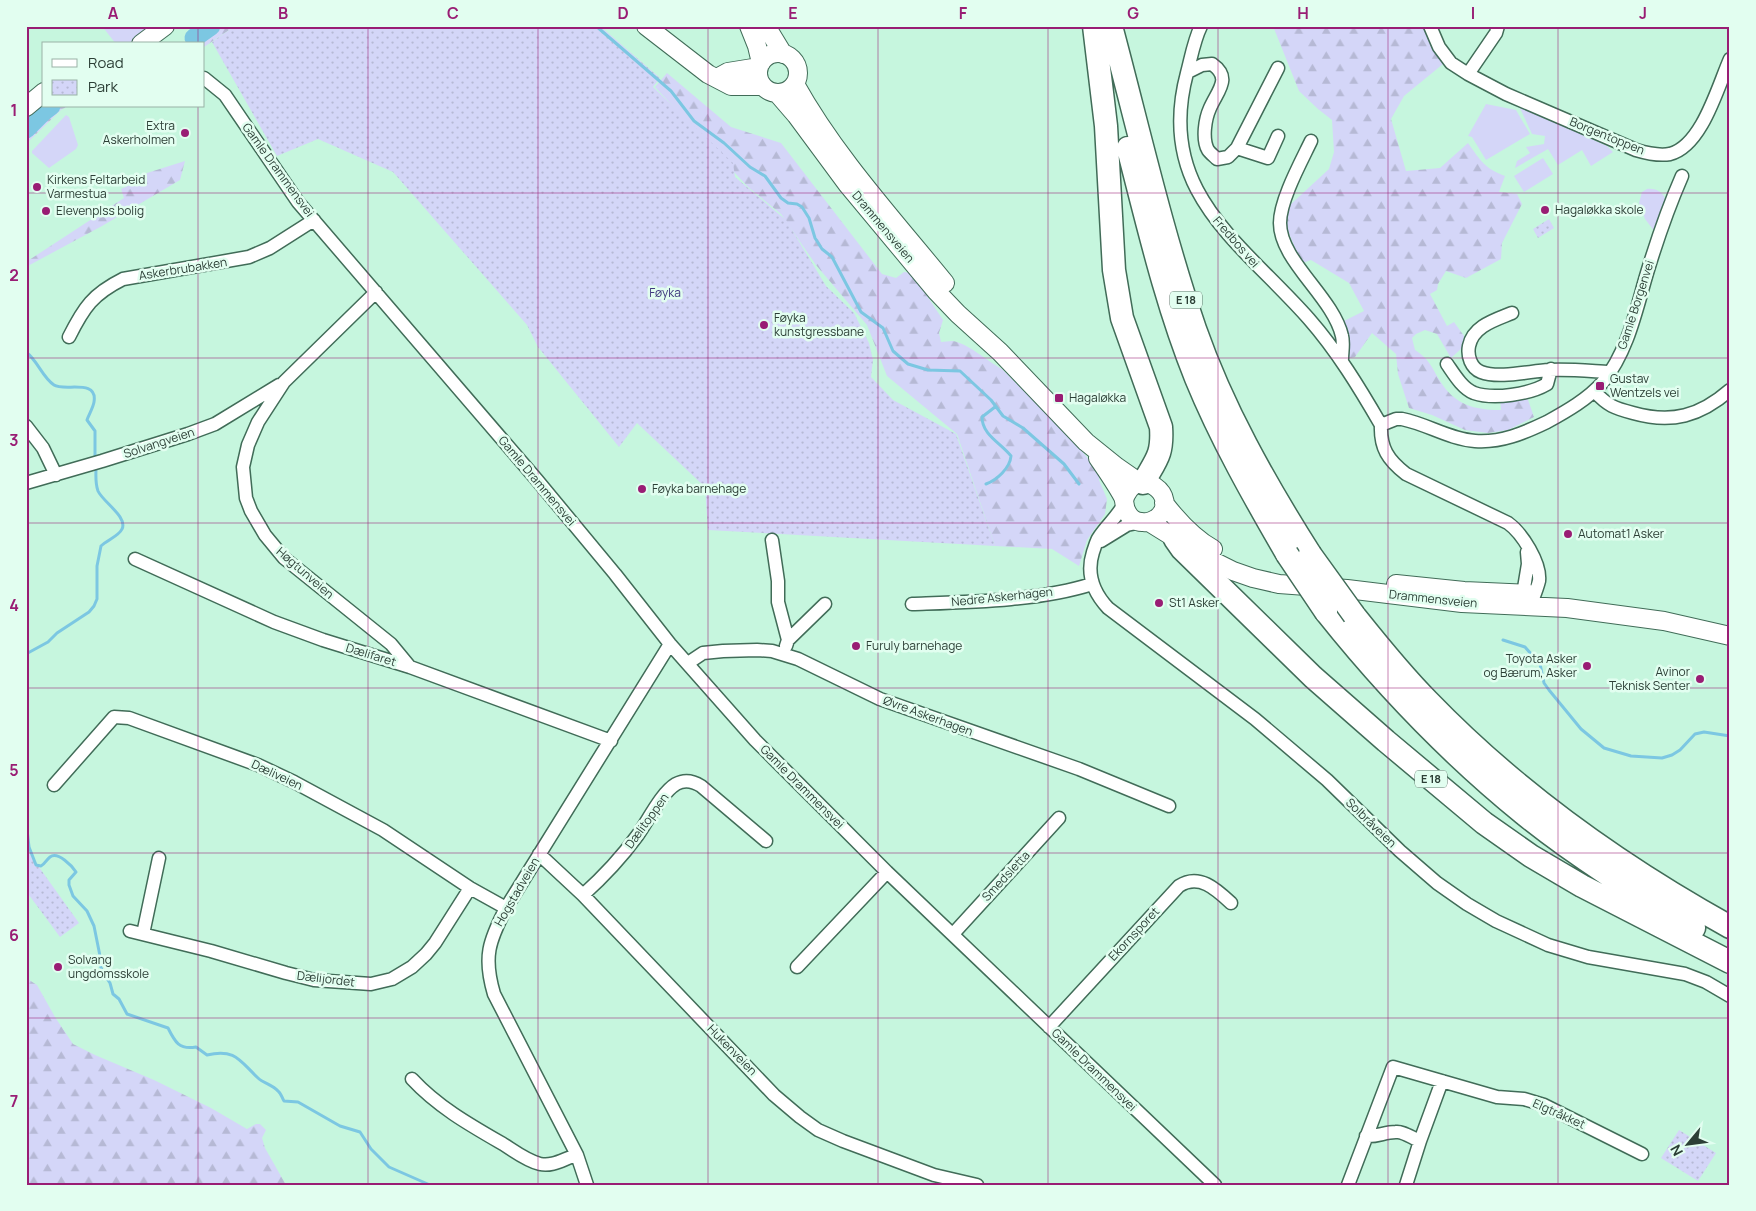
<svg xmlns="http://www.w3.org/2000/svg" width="1756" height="1211" viewBox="0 0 1756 1211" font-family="Manrope,sans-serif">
<defs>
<pattern id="forest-firs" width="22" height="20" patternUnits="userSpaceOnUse" patternTransform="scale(1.25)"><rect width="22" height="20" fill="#d4d6f8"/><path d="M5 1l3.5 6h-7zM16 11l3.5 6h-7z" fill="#b6b9d5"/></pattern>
<pattern id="park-dots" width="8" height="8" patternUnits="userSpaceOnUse" patternTransform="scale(1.25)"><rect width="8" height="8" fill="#d4d6f8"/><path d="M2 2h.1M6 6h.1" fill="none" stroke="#b6b9d5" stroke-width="1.8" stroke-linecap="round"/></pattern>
</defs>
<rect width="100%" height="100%" fill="#c6f6de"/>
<path fill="#d4d6f8" d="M102,26H151L130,44H116Z
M1486,104L1516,110L1530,134L1486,160L1472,137L1468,136Z
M1519,106L1607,146L1613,152L1591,166L1582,150L1558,165L1548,149L1515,168L1517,161L1530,153L1526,147L1544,144L1545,136L1532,134Z
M66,115L69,117L78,145L76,149L49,168L32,153V151Z
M1543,158L1553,174L1524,192L1514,176Z
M1647,189C1656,188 1664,192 1666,202L1655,232L1645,219L1639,203L1642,192Z"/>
<path fill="url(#forest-firs)" d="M193,26H235L204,47V44H191L187,34Z
M1273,26H1424L1443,64L1404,96L1391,119L1406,171L1440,168L1468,143C1481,161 1484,168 1505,176L1499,192L1517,194L1522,204L1502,243L1501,259L1466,278L1446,271L1438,284L1437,290L1430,294L1447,326L1454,322L1464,336L1462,348L1451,358L1437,334L1425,330L1416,334L1412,338L1415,350C1430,360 1431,366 1440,381C1455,405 1474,410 1501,410L1500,398L1527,397L1534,417L1508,430L1488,433L1465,430L1432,415L1409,408L1398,374L1396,354L1372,333L1355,357L1342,359V322L1364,311L1349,283L1311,260L1303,263L1298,256L1285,223L1290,205L1329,169L1334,152L1332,120L1318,109L1299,91Z
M667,73L731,127L781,143L882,274L896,278L904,272L912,273L943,320L939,333L941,342C944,342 949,341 953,341C969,344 987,361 1002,369L1057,424L1086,456L1100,475L1099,480L1107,499L1105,514L1087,540L1079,566L1052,549L995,546L957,434L887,376L867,325L816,265L781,214L748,187L655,87Z
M44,98V106H70L62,109L26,144V114Z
M185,161L180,180L102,226L26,267V262L124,198L121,189L130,185L128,179Z
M26,978L37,985L55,1017L73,1044L95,1055L154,1080L211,1108L247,1129L256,1124H260L266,1130L262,1138L265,1148L286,1185H26Z"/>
<path fill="url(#park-dots)" d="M235,26H600L660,78L653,87L733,163L735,177L786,220L826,286L854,313L869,343L873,360L871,377L893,400L956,434L995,546L708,530L705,487L637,423L619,447L538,347L527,325L393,172L318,139L277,156L212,42Z
M1549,219L1554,228L1538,238L1533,229Z
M26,849L79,923L60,937L26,891Z
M1679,1130L1716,1153L1698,1181L1661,1158Z"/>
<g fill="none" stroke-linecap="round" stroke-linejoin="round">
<path stroke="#7cc7e2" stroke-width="3" d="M596,26L671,91L694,121L724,143L750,167L765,176L781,198L788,203L797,204L802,207L809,218L815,238L822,249L832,257L861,312L883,328L893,351L908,364L928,370L960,371L991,400L1003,416L1023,428L1064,464L1079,484
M26,352C38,361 42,377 54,385C64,392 98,378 94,402C93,408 89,414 87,420L95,431V458
M986,484C997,480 1010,468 1011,456C1001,443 982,435 982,417L995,407
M1503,640L1525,647L1540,664L1544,683L1549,690L1581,729L1604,748L1631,756L1662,758L1672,755L1680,750L1695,734L1704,732L1730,736
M26,654L48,642L57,633L89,612L94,606L97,599V566L101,546C107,540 119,536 122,529C128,517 103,502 98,491C95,483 96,475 96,467
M26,821L29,847L36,865L41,866C45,864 46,860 50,857C58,851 72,866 76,872L69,880V885L73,896L87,911L94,926L100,956L99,962L103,973L110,983L113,994L119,999L127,1014L168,1028C175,1042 179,1050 196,1047L207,1055C235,1048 240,1061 258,1078C263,1083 273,1085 278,1091C281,1093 282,1098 284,1101L298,1102L340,1126L360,1132L371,1149L389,1167L430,1185"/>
<path stroke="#7cc7e2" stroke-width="19" d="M194,38L211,26
M26,129L43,112L51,106"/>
<g stroke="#416c58" stroke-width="15">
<path id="minor" d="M1201,26C1194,40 1191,58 1187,73C1155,192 1241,242 1309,319C1337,351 1359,387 1381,425
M1430,26L1439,47L1451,63L1468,74L1506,94L1636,150C1646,153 1659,156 1670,154C1702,146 1718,86 1730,59
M1188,72L1202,65L1212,64C1232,78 1218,90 1210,108C1205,119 1202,139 1208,150C1210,153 1214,156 1217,159L1228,157L1237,148L1278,68
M1468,74L1496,33L1498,26
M204,78L225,95L298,202L537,480L615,574L670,644L755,740L887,872L1215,1185
M1311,141C1301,162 1280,200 1280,223C1280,261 1333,297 1342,336C1344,343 1342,352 1342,359
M1237,148L1268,158L1278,136
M376,292L284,382L258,422L248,445L243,467L246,498L251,511L265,535L284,558L391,644L410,667
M1512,313C1495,320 1473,326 1469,346C1467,356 1471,368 1481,372C1499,379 1530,371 1549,370C1569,369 1590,371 1610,372
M69,337C84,307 93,294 123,279L249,257L270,248L314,220
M1447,364C1454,374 1462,388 1474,393C1494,400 1530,394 1547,384L1551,369
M1594,391C1608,406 1614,408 1633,413C1672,424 1700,416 1730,390
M26,426L43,448L56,475
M26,483L102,461L188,434L215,424L279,385
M1124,504C1117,517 1107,525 1099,537C1096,541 1095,547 1093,552C1086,574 1093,592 1108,608L1255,719L1327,780L1400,851L1437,883L1467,904L1496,921L1548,945L1588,957L1685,974L1706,982L1730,996
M772,540L778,581V602L788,640
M1101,541L1127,525L1141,522
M135,559L274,622L323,640L410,667L611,741
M1526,600L1523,594L1528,564L1527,552
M912,604C968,602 1039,601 1092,584
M1531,604C1534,596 1537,589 1539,581C1541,563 1522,533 1508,523L1406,474C1388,460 1380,448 1381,425L1396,419H1402C1427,424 1449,439 1475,441C1501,443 1524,433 1547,422C1567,411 1588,399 1603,382C1628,351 1636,310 1647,273C1657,240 1668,208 1682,176
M786,646L788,640L825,604
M688,663L703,653L723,651L757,650L772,651L798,659L880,699L1079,769L1169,806
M54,785L114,717L129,718L258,765L294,782L383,830L470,888L506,908
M539,854L583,895L774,1095L800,1117L818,1130L843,1141L934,1175L977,1185
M583,895C603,877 621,858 637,836C648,821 661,793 676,784C685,779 693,781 701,786L766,841
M130,931L211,951L286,973L314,980L371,984L392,979L412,967L426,954L435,943L470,888
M143,934L159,858
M953,934L1059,818
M797,967L887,872
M1049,1027L1179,886C1199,873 1216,889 1231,903
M412,1079C438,1107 470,1125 503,1144C514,1151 527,1161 540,1164C553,1167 565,1158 577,1155
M1366,1136C1378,1137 1384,1132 1396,1132C1403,1131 1412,1138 1420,1141
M587,1185L577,1155L494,994C483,957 489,941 506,908L670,644
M1348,1185L1393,1067L1497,1097L1524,1099L1544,1105L1642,1154
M1406,1185L1420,1141L1442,1081"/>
</g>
<g stroke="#416c58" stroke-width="20">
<path id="secondary" d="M646,26L708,74L731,86H763
M749,26L757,46L761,63
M766,26L783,54
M141,44L165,26
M758 73a20 20 0 1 1 40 0a20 20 0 1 1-40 0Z
M717,78L728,72L759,67
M795,84C835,156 893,219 945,283
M777,93L796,115L847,184L936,291L958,314L1000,352L1086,442L1117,467L1140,483
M26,107L44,92
M1098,458C1107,471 1116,484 1123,497C1125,502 1124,507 1127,512C1130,518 1136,522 1142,522C1147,523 1152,521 1157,518C1183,497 1136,461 1124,500
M1164,503C1178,521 1193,538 1213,549
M1149,522L1207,558L1233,571L1253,578L1279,584L1347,589L1462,603L1567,608L1664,621L1730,636
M1396,584L1464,591L1529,594"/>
</g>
<g stroke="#416c58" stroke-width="25">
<path id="motorway" d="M1094,26L1106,126L1114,270L1122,318L1161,427C1163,455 1156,460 1143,483
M1111,26C1138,127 1161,230 1195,329C1223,409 1265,483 1310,554
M1128,148C1148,225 1166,304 1196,378C1221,439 1254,497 1287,554
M1175,539L1182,549L1313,677L1386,741L1484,823L1531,856L1582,886L1730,962
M1326,612C1385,686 1450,754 1524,814C1577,857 1636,893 1694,928
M1354,615C1378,645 1401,674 1428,701C1516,792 1620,866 1730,927"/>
</g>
<use href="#minor" stroke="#fff" stroke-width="12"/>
<use href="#secondary" stroke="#fff" stroke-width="18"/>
<use href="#motorway" stroke="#fff" stroke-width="22"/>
<g stroke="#416c58" stroke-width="25" stroke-linecap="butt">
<path id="motorway-bridge" d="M1287,554L1326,612
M1310,554L1354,615"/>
</g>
<use href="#motorway-bridge" stroke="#fff" stroke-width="22"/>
</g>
<path fill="none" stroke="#991d74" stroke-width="1" stroke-opacity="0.55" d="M198,26V44M368,26V1185M538,26V1185M708,26V1185M878,26V1185M1048,26V1185M1218,26V1185M1388,26V1185M1558,26V1185M198,106V1185M26,193H1730M26,358H1730M26,523H1730M26,688H1730M26,853H1730M26,1018H1730"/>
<g fill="#991d74" stroke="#e2fef0" stroke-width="2">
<circle cx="185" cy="133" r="5"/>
<circle cx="37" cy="187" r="5"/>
<circle cx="1545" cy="210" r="5"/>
<circle cx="46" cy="211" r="5"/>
<circle cx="764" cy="325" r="5"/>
<rect x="1595" y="381" width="10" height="10" rx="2.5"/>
<rect x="1054" y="393" width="10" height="10" rx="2.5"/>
<circle cx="642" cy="489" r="5"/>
<circle cx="1568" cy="534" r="5"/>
<circle cx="1159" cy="603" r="5"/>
<circle cx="856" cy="646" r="5"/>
<circle cx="1587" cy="666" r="5"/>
<circle cx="1700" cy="679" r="5"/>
<circle cx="58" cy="967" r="5"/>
</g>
<g text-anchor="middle" stroke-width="5" stroke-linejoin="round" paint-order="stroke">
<g fill="#e2fef0" stroke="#63786e" stroke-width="1">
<rect x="1170" y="291.5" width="32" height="17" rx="4"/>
<rect x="1415" y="770.5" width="32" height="17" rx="4"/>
</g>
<g font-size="11" font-weight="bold" fill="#2c3f36">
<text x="1186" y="304">E 18</text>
<text x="1431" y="783">E 18</text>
</g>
<g font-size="12" fill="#2c3f36" stroke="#e2fef0" text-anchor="start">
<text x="175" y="130" text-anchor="end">Extra<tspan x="175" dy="14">Askerholmen</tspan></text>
<text x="47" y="184">Kirkens Feltarbeid<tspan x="47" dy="14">Varmestua</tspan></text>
<text x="1555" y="214">Hagaløkka skole</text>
<text x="56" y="215">Elevenplss bolig</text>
<text x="774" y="322">Føyka<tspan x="774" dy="14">kunstgressbane</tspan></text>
<text x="1610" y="383">Gustav<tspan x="1610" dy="14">Wentzels vei</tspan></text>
<text x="1069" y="402">Hagaløkka</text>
<text x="652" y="493">Føyka barnehage</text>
<text x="1578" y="538">Automat1 Asker</text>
<text x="1169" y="607">St1 Asker</text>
<text x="866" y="650">Furuly barnehage</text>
<text x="1577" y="663" text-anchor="end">Toyota Asker<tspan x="1577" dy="14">og Bærum, Asker</tspan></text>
<text x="1690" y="676" text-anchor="end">Avinor<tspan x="1690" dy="14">Teknisk Senter</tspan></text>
<text x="68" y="964">Solvang<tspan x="68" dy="14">ungdomsskole</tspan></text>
</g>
<g font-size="12" fill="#2c3f36" stroke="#e2fef0">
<text transform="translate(1607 136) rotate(22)" y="4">Borgentoppen</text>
<text transform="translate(278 170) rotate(54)" y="4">Gamle Drammensvei</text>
<text transform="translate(883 227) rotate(50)" y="4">Drammensveien</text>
<text transform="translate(1236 242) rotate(49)" y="4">Fredbos vei</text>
<text transform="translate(183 269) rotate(-9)" y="4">Askerbrubakken</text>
<text transform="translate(1636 305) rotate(-72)" y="4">Gamle Borgenvei</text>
<text transform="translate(159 443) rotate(-18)" y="4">Solvangveien</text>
<text transform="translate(537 481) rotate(50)" y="4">Gamle Drammensvei</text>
<text transform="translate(305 573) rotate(41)" y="4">Høgtunveien</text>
<text transform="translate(1002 597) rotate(-6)" y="4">Nedre Askerhagen</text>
<text transform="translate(1433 599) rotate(6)" y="4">Drammensveien</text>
<text transform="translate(371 655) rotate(17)" y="4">Dælifaret</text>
<text transform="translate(928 716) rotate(20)" y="4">Øvre Askerhagen</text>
<text transform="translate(277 775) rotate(25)" y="4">Dæliveien</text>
<text transform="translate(802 787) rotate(45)" y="4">Gamle Drammensvei</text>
<text transform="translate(647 821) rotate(-54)" y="4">Dælitoppen</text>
<text transform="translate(1371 823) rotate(44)" y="4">Solbråveien</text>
<text transform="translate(1006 876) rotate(-47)" y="4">Smedsletta</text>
<text transform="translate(517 892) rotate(-60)" y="4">Hogstadveien</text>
<text transform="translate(1134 934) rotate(-47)" y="4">Ekornsporet</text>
<text transform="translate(326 979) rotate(7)" y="4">Dælijordet</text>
<text transform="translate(732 1050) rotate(46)" y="4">Hukenveien</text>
<text transform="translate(1094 1070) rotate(44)" y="4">Gamle Drammensvei</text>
<text transform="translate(1559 1114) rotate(24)" y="4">Elgtråkket</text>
</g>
<g font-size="12" fill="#3f397e" stroke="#e2fef0">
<text x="665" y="297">Føyka</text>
</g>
</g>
<rect width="1756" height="1211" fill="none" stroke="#e2fef0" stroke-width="55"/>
<rect x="42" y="42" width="162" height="65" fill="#e2fef0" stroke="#99b2a6"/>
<rect x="52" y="59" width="25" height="8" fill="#ffffff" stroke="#99b2a6"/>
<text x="88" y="68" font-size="15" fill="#2c3f36">Road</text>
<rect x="52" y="80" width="25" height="15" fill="url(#park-dots)" stroke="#99b2a6"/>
<text x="88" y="92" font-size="15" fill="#2c3f36">Park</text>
<g transform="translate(1688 1144) rotate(241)" stroke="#e2fef0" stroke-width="4" paint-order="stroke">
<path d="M0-4L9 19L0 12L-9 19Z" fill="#2c3f36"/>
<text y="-8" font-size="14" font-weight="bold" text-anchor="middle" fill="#2c3f36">N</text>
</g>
<rect x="28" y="28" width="1700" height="1156" fill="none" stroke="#991d74" stroke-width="2"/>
<g font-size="16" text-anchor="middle" font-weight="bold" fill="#991d74">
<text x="113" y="19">A</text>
<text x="283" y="19">B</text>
<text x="453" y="19">C</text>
<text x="623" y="19">D</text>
<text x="793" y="19">E</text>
<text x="963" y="19">F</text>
<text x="1133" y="19">G</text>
<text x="1303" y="19">H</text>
<text x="1473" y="19">I</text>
<text x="1643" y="19">J</text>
<text x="14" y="116">1</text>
<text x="14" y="281">2</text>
<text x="14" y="446">3</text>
<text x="14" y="611">4</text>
<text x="14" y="776">5</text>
<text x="14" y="941">6</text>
<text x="14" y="1107">7</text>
</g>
</svg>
